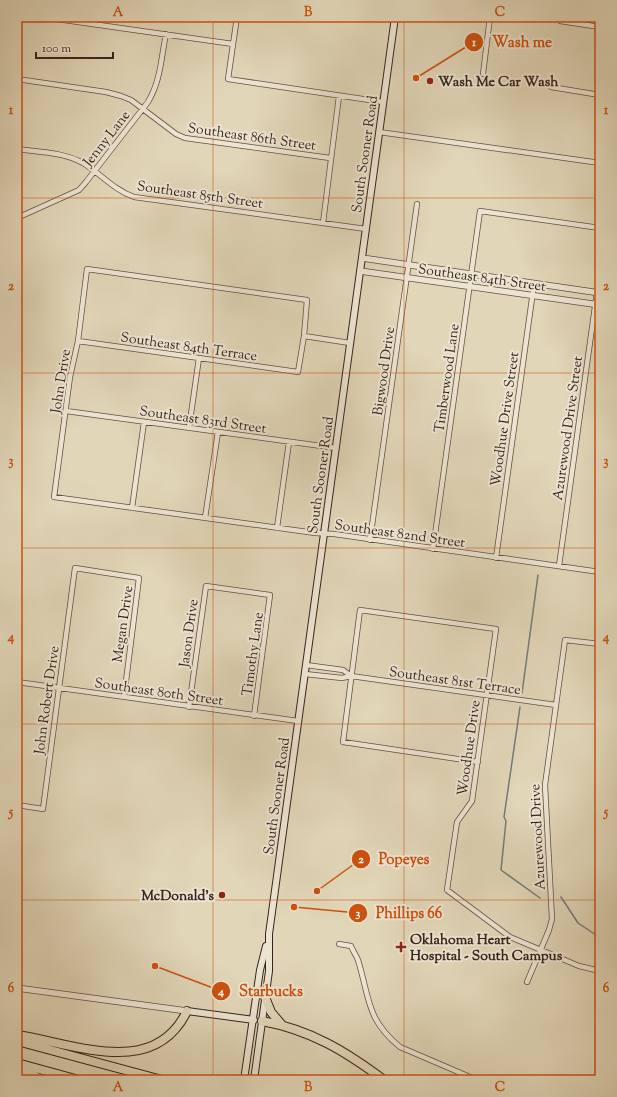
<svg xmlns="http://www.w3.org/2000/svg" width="617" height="1097" viewBox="0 0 617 1097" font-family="'Sorts Mill Goudy',serif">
<rect width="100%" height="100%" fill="#e1d6b8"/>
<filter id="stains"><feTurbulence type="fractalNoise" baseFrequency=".005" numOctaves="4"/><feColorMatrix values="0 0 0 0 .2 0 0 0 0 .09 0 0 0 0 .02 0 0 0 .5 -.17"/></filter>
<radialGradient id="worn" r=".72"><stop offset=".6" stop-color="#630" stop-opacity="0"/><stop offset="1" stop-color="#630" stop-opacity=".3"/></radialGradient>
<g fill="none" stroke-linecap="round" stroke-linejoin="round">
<path stroke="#727c7c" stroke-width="1.5" d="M522,693L538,575
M520,707L504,817L506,821L501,870L540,898
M561,897L578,923L596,935H600"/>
<g stroke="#625044" stroke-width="6">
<path id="minor" d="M43,17L233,44
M237,17L228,79L383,102
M560,21L600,27
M483,74L490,17
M17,79L106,92L121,96L131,100L176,134L185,138L330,158
M551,87L600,95
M379,132L600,163
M17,149C39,152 63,152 83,163C101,174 114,190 134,197L366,229
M17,218L79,190L86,182L148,102C161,80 161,58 166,34
M323,223L339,96
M304,336L350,343
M78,341L298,372L304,336L307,300L87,269L78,341L70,377L54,497L315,533L334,534L600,572
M66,411L336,448
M189,428L199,358
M132,508L144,422
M205,518L218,432
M277,528L289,442
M370,540L417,204
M433,549L480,211L600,228
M496,558L534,284
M559,566L597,292
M306,665L343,670L351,676
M305,674L342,678L351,676L556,705
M17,682L298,721
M189,707L206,586L270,595L254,716
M478,762L343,742L360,610L496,629L472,801L457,822L447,890L510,937L579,966L600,971
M17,805L43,809L75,568L139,578L124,697
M339,944L351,946C353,951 356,955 358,960C370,999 366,1019 400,1047L477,1080
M527,982L549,930L552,919L545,785L565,640L600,644"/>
</g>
<g stroke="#625044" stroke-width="7">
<path id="tertiary" d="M362,258L600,293
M360,271L600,305
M17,988L187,1011"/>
</g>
<g stroke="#37241e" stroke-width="8">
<path id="secondary" d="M187,1011L254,1020
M244,1080L260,970L266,946
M254,1080L269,971V934L395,17"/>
</g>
<g stroke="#37241e" stroke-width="10">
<path id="motorway" d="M265,997L271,1012L282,1025
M262,1021C311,1030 345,1051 384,1080
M17,1035C73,1043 154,1080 187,1011
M17,1041L162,1080
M17,1063L79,1080
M17,1068L43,1080"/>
</g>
<use href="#minor" stroke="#ece4d1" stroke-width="4.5"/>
<use href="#tertiary" stroke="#ece4d1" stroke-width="5.5"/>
<use href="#secondary" stroke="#ece4d1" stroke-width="6"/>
<use href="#motorway" stroke="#e1d6b8" stroke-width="8"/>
</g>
<path fill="none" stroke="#cd510f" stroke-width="1" stroke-opacity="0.55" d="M213,17V1080M404,17V1080M17,198H600M17,373H600M17,548H600M17,724H600M17,900H600"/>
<g fill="#8f2418" stroke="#ece4d1" stroke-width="1.5">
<circle cx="430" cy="81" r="4"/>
<circle cx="222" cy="895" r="4"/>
<path d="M399 941h4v4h4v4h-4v4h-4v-4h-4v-4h4z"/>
</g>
<g text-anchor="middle" stroke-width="4" stroke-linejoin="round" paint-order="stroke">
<g font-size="14" font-weight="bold" fill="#37241e" stroke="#ece4d1" text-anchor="start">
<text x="438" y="86">Wash Me Car Wash</text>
<text x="214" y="900" text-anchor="end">McDonald's</text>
<text x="410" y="944">Oklahoma Heart<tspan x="410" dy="16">Hospital - South Campus</tspan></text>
</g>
<g font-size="14" fill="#37241e" stroke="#ece4d1">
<text transform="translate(252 136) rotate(8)" y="5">Southeast 86th Street</text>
<text transform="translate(106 138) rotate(-52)" y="5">Jenny Lane</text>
<text transform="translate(364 154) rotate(-82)" y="5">South Sooner Road</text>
<text transform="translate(200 194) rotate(8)" y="5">Southeast 85th Street</text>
<text transform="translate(482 277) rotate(8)" y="5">Southeast 84th Street</text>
<text transform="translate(189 346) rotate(8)" y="5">Southeast 84th Terrace</text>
<text transform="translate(383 371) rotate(-82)" y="5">Bigwood Drive</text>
<text transform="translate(446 378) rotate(-82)" y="5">Timberwood Lane</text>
<text transform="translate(60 381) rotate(-81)" y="5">John Drive</text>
<text transform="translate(203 419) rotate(8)" y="5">Southeast 83rd Street</text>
<text transform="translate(504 419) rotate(-82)" y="5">Woodhue Drive Street</text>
<text transform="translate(567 428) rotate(-82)" y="5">Azurewood Drive Street</text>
<text transform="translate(320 475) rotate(-82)" y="5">South Sooner Road</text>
<text transform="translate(400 533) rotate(8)" y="5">Southeast 82nd Street</text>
<text transform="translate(122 624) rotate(-82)" y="5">Megan Drive</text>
<text transform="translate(188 633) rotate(-82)" y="5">Jason Drive</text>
<text transform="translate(252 654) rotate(-82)" y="5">Timothy Lane</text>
<text transform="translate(455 680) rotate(8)" y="5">Southeast 81st Terrace</text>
<text transform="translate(159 691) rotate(8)" y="5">Southeast 80th Street</text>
<text transform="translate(46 700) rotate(-82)" y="5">John Robert Drive</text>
<text transform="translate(468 748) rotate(-82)" y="5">Woodhue Drive</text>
<text transform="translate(276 796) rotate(-82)" y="5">South Sooner Road</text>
<text transform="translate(537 837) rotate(-93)" y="5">Azurewood Drive</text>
</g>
</g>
<path fill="none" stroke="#cd510f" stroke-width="1.5" d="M416 78L474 42M317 891L361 859M294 907L358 913M155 966L221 991"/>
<g fill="#cd510f" stroke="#ece4d1" stroke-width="1.5">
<circle cx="416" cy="78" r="4"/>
<circle cx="317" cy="891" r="4"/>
<circle cx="294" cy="907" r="4"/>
<circle cx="155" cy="966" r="4"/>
<circle cx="474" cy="42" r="10"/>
<circle cx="361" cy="859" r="10"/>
<circle cx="358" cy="913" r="10"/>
<circle cx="221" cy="991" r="10"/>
</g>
<g font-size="12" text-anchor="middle" font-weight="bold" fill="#fff">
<text x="474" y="46">1</text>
<text x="361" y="863">2</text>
<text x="358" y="917">3</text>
<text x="221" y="995">4</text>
</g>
<g font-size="15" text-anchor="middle" font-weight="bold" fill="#cd510f" stroke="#ece4d1" stroke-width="4" stroke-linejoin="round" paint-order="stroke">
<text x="522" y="47">Wash me</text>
<text x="404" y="864">Popeyes</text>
<text x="409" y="918">Phillips 66</text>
<text x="271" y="996">Starbucks</text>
</g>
<rect width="617" height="1097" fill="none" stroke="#e1d6b8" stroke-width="44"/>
<path d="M36 52v6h77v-6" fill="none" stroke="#37241e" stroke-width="2"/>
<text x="42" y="52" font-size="12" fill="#37241e" stroke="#ece4d1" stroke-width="3" paint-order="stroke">100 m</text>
<rect x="22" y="22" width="573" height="1053" fill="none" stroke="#cd510f" stroke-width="1.5"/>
<g font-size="13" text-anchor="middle" font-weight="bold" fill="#cd510f">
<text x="118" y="16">A</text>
<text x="308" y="16">B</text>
<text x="500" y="16">C</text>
<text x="11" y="114">1</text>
<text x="606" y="114">1</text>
<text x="11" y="290">2</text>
<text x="606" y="290">2</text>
<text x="11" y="465">3</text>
<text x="606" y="465">3</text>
<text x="11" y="641">4</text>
<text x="606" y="641">4</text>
<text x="11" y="816">5</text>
<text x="606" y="816">5</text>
<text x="11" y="992">6</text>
<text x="606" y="992">6</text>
<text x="118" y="1091">A</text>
<text x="308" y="1091">B</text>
<text x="500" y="1091">C</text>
</g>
<rect width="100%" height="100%" filter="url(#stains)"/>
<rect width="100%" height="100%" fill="url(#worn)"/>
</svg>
